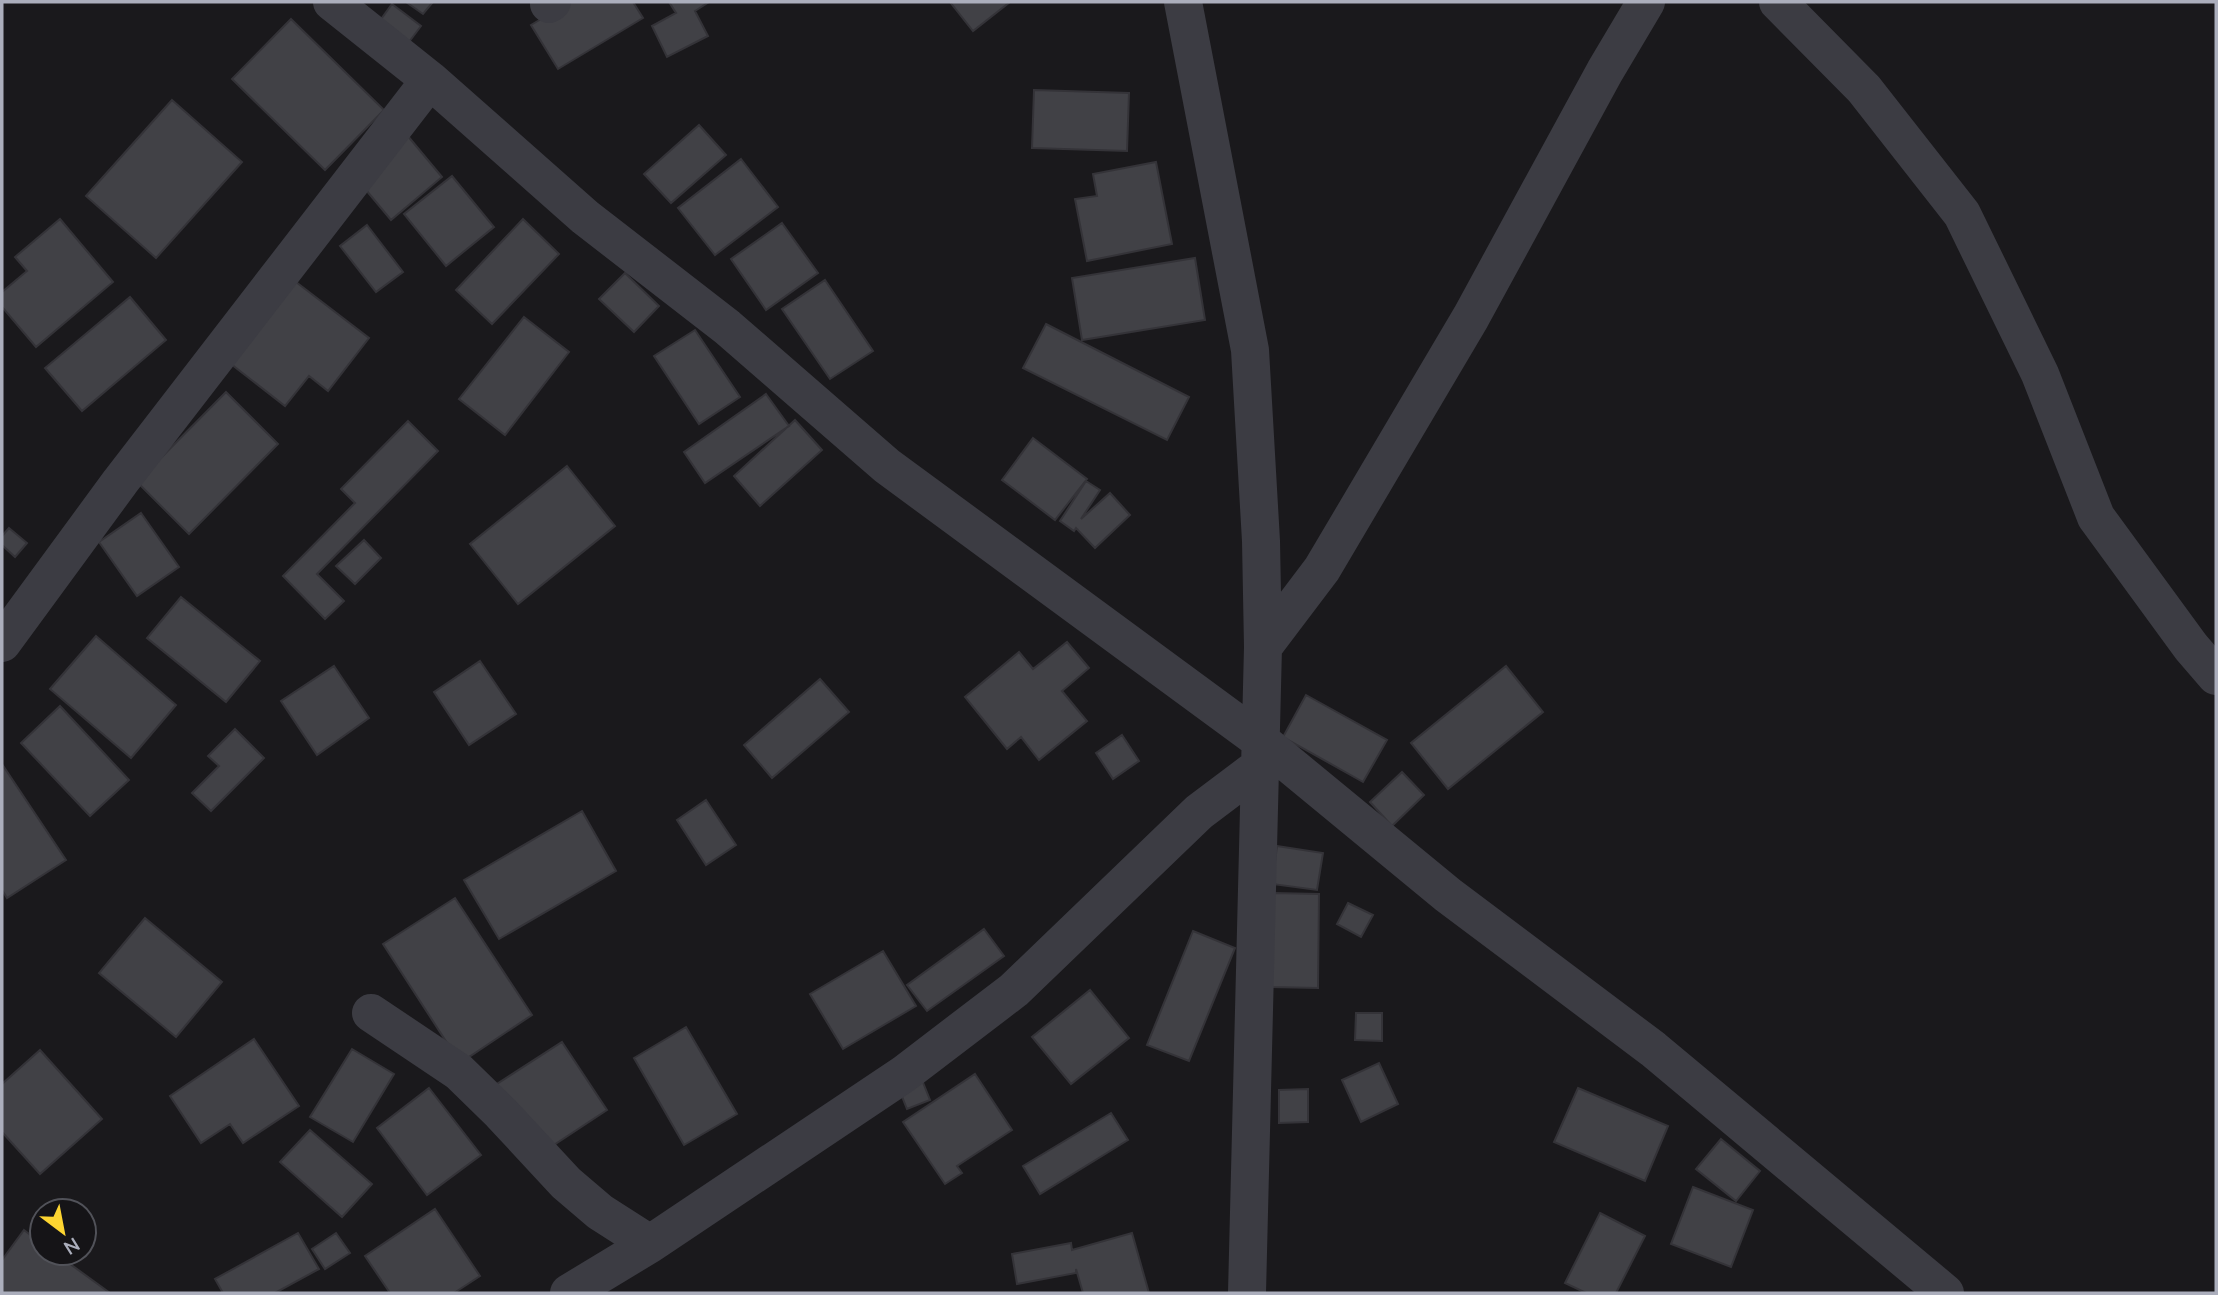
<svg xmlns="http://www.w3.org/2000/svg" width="2218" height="1295" viewBox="0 0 2218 1295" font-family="'Nunito Sans',sans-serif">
<rect width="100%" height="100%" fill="#1a191c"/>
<path fill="#414146" stroke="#343338" stroke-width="2" d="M406,2H433L423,14Z
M570,2H633L643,18L558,69L531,25Z
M669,2H709L695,11L708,36L667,57L652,26L676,13Z
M950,2H1010L973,31Z
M392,4L421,26L409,42L379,22Z
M291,19L384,110L325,170L232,79Z
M1034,90L1129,93L1127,151L1032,148Z
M172,100L242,162L156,258L86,196Z
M699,125L726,155L671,203L644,174Z
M402,129L442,177L391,220L351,172Z
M741,159L778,207L715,255L678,208Z
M1156,162L1172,244L1087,261L1075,199L1097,196L1093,174Z
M452,176L494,227L446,266L404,214Z
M60,219L113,282L36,347L2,307V292L27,271L15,257Z
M523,219L559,254L492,324L456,290Z
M782,223L818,273L766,310L731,259Z
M367,225L403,272L376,292L340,246Z
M1195,258L1205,320L1082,340L1072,278Z
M625,273L659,306L634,332L599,299Z
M825,280L873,351L830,379L782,309Z
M296,282L369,338L328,391L309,376L285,406L231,364Z
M130,297L166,340L82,411L45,368Z
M524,317L569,352L505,435L459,399Z
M1046,324L1189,397L1167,440L1023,368Z
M695,330L740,397L699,424L654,356Z
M226,392L278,444L189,534L137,482Z
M766,394L789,426L705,483L684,452Z
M795,420L822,450L760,506L734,476Z
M408,421L438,451L317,574L344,601L325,619L283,576L355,503L341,489Z
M1033,438L1087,479L1055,520L1002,480Z
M567,466L615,526L518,604L470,544Z
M1086,481L1100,490L1081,519L1110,493L1130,515L1095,548L1076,528L1074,531L1060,521Z
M141,513L179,567L137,596L99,542Z
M9,528L27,543L15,557L2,545V536Z
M364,540L381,558L355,584L336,566Z
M181,597L260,661L226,702L147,638Z
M96,636L176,705L131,758L50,689Z
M1067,642L1089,668L1062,691L1087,721L1039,760L1021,737L1007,749L965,697L1019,652L1033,669Z
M480,661L516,714L469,745L434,692Z
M334,666L369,718L317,755L281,701Z
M1506,666L1543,712L1448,789L1411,743Z
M820,679L849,712L772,778L744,745Z
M1306,695L1387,740L1363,782L1283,737Z
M60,706L129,780L90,816L21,743Z
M235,729L264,758L211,811L192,793L219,766L208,756Z
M1122,735L1139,761L1113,779L1096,753Z
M2,764L66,860L7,898L2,890Z
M1402,772L1424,795L1392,826L1370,802Z
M706,800L736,845L706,865L677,820Z
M582,811L616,871L499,939L464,880Z
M1277,846L1323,853L1317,890L1272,884Z
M1273,893L1319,894L1318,988L1271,987Z
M455,898L532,1015L460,1063L383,944Z
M1348,903L1373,915L1361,937L1337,924Z
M145,918L222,982L176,1037L99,973Z
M984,929L1004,956L927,1011L907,985Z
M1193,931L1235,948L1189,1061L1147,1045Z
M883,951L916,1006L843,1049L810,994Z
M1090,990L1129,1038L1071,1084L1032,1037Z
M1356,1013H1382V1041L1355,1040Z
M686,1027L737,1114L684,1145L634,1058Z
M254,1039L299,1106L243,1143L230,1124L201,1143L170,1096Z
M562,1042L607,1110L534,1158L489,1089Z
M352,1049L394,1074L353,1142L310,1117Z
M40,1050L102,1119L40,1174L2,1132V1084Z
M1379,1063L1398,1104L1361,1122L1342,1080Z
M975,1074L1012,1130L957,1166L962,1173L945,1184L903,1122Z
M922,1080L930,1100L907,1109L899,1089Z
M429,1088L481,1155L427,1195L377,1128Z
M1578,1088L1668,1126L1645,1181L1554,1142Z
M1308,1089V1122L1279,1123V1090Z
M1111,1113L1128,1140L1040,1194L1023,1166Z
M310,1130L372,1184L342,1217L280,1162Z
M1721,1139L1760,1171L1736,1201L1696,1169Z
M1693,1187L1753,1210L1731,1267L1671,1244Z
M435,1209L480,1276L454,1293H390L365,1256Z
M1600,1213L1645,1236L1616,1293H1586L1565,1283Z
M24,1230L42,1244V1253H55L110,1293H2V1260Z
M298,1233L319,1269L275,1293H223L215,1279Z
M336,1233L350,1253L325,1269L312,1249Z
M1132,1233L1149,1293H1083L1076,1269V1273L1017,1284L1012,1254L1071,1243L1072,1250Z"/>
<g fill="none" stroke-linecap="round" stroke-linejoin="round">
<path stroke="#3c3c43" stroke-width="38" d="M332,2L430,80L585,217L727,327L887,466L1261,741L1448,895L1653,1049L1945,1293
M1183,2L1250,350L1261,541L1263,647L1247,1293
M1778,2L1864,89L1962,214L2040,374L2096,517L2191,647L2216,676
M549,4L552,2
M2,643L120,482L430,80
M1263,647L1322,569L1471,317L1605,71L1646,2
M371,1013L459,1072L501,1113L566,1183L600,1212L650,1244
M569,1293L650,1244L904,1074L1014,990L1199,812L1260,766"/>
</g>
<rect width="2218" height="1295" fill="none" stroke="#abaebc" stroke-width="7"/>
<g transform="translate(63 1232) rotate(148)"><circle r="33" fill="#151417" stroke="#515259" stroke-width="2"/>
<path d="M0-5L12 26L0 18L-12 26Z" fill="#fdd531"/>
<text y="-10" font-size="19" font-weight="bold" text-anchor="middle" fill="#abaebc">N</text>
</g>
</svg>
